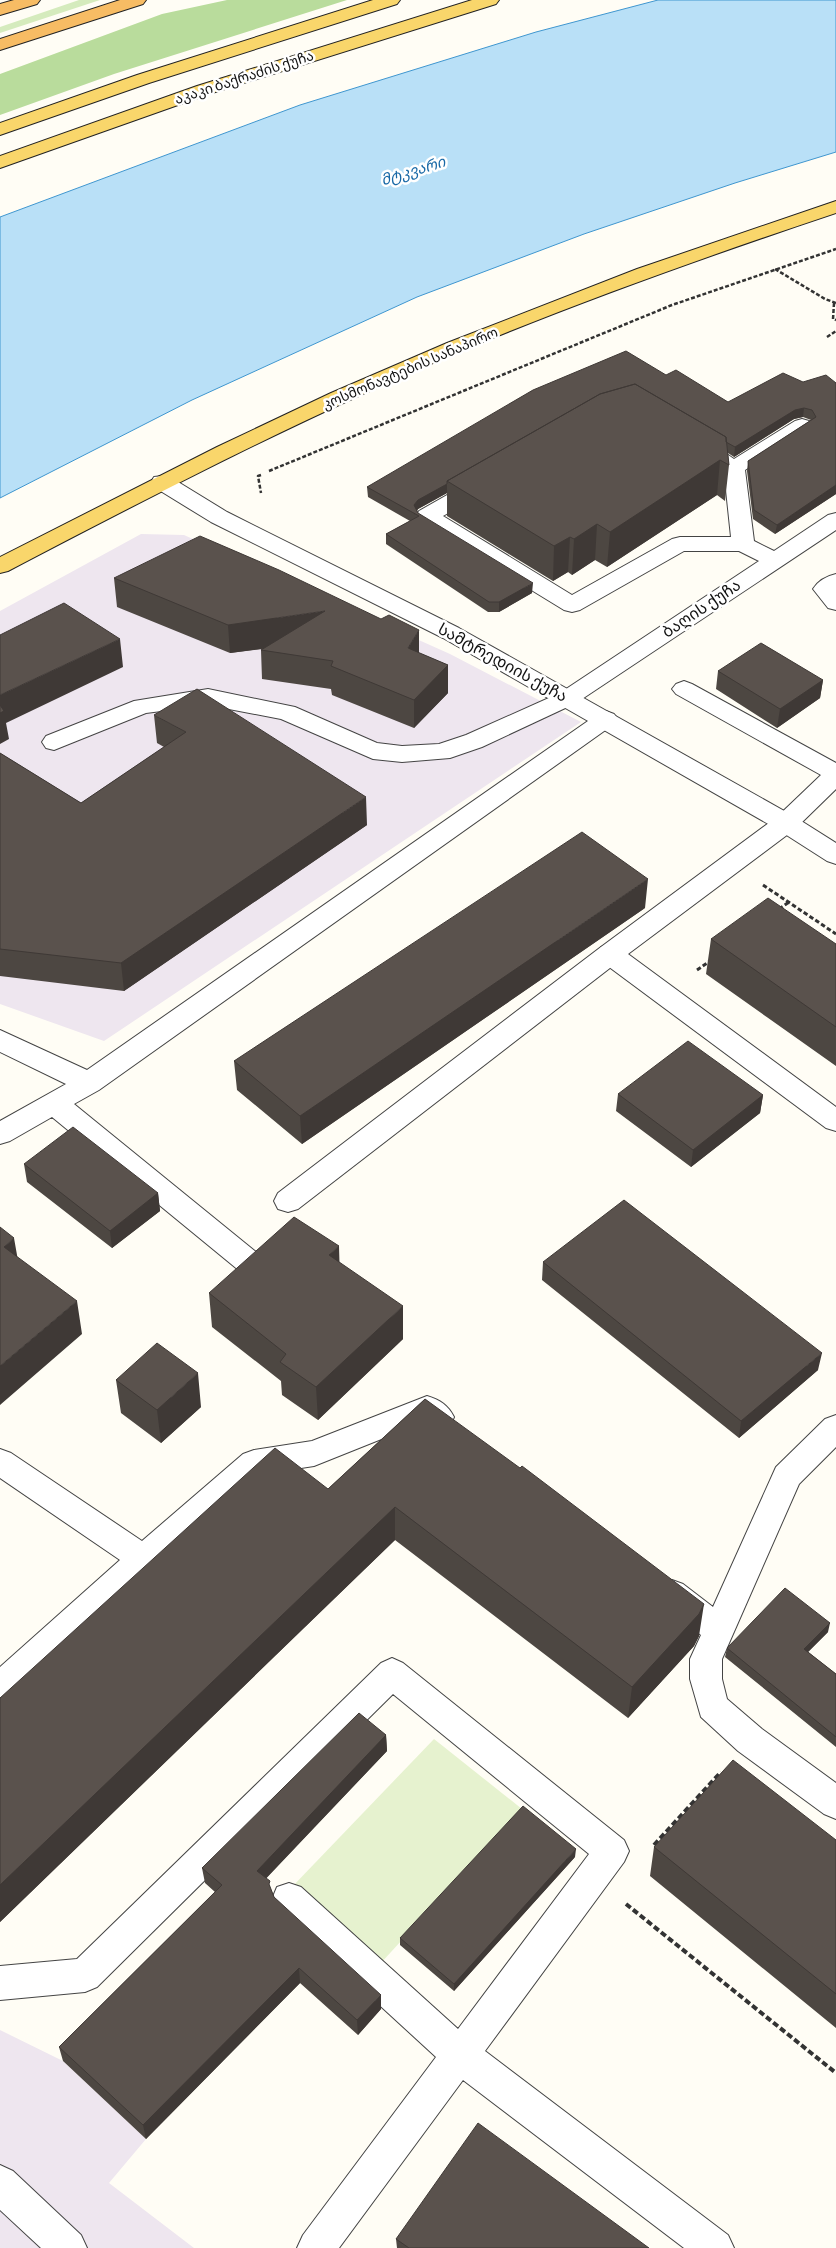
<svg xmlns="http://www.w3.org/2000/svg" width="836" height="2248" viewBox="0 0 836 2248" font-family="'Crimson Pro','Noto Sans Georgian',serif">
<rect width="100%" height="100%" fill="#fffdf5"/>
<path fill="#eee6ef" d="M141,534L184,535L450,654L581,722L104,1041L0,1004V611Z
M0,2030L63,2061L146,2139L109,2183L194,2248H0Z"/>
<path fill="#d5ebbd" d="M79,0H100L0,33V27Z"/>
<path fill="#b9dc9c" d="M227,0H347L114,74L0,115V74L162,14Z"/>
<path fill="#e6f2cf" d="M434,1739L522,1809L380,1964L291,1888Z"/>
<path fill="#b9e0f7" stroke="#3f96cf" d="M658,0H836V152L735,183L584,234L417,297L192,400L0,498V217L300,105L536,32Z"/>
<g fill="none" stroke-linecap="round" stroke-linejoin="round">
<g stroke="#444" stroke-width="2">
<path id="service" d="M802,419L809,421L813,425L809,429L745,470L754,541L774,551L828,515L836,513V530L576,703L482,747L450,758L402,762L373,759L281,719L208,705L146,713L54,750L46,748L42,742L46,736L134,701L208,689L295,707L377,743L402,746L439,744L466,735L560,693L759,561L739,551H684L580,610L572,612L564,610L419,521L416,516L419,511L470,482L478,480L486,482L489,487L486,492L443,516L572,595L672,539L680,537H731L724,471L688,450L685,445L688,440C705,436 720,450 734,459L795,421Z
M836,574V610L828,608L813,589C818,581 827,576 836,574Z
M684,681L692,684L836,763V789L795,829L786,831L777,829L774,823L777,817L821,775L676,694L672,689L676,684Z
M606,711L614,714L618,719L614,724L99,1090L74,1104L256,1252L260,1260L256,1268L246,1271L236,1268L52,1117L10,1141L0,1144V1121L66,1084L0,1052V1030L87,1070L598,714Z
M610,945L619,947L623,954L619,961L298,1209L288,1212L278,1209L274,1201L278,1193L601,947Z
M427,1396C440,1400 448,1405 454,1417L450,1426L439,1429L424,1422L314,1466L262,1474L154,1569L12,1698L0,1703V1667L120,1560L0,1478V1449L11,1453L142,1541L243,1454L254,1450L312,1441Z
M836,1415V1447L799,1484L722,1659V1679L727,1699L762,1729L836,1783V1819L824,1814L738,1751L701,1717L690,1679V1659L701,1635L661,1604L656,1594L661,1584L672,1580L683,1584L713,1607L776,1467L825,1419Z
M392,1658L403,1663L624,1840L629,1851L624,1862L485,2051L728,2235L734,2248H684L463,2080L339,2248H297L303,2235L436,2057L277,1911L272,1899L277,1887L289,1883L301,1887L458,2029L589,1854L393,1694L97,1987L85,1992L0,2000V1966L77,1959L381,1663Z
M0,2165L13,2171L81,2235L87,2248H41L0,2210Z"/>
</g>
<g stroke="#444" stroke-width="2">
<path id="minor" d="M786,815L795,817L798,823L795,829L628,954L836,1107V1131L826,1128L601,961L597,954L601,947L777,817Z"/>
</g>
<g stroke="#444" stroke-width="2">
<path id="tertiary" d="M162,476L170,477L227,512L459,628L795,817L836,843V864L827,861L777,829L443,638L211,522L154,487L151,482L154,477Z"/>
</g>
<g stroke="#222" stroke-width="2">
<path id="primary" d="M373,0H400L397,4L149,83L0,135V123L137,75Z
M472,0H499L496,4L209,94L0,168V156L197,86Z
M836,201V213C710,255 584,300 461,351C306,416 157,493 8,571L0,573V557L217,447L331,393L447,343L637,269Z"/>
</g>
<g stroke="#222" stroke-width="2">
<path id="trunk" d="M14,0H40L37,4L0,15V4Z
M120,0H146L143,4L0,50V39Z"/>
</g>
<path stroke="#333" stroke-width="2.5" stroke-dasharray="4 2" stroke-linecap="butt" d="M775,269L825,299L836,303
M834,303L833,319L836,320
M827,337L836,331
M269,471L672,305L836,249
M261,475L258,476L261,493"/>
<path stroke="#333" stroke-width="3" stroke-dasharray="4.5 2.5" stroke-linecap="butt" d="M763,885L836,934
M779,909L789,902
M697,970L710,961"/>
<path stroke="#333" stroke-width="4" stroke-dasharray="6 3" stroke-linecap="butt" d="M654,1845L721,1772
M626,1904L836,2073"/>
<use href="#service" fill="#fff" fill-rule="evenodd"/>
<use href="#minor" fill="#fff" fill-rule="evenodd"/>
<use href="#tertiary" fill="#fff" fill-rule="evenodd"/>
<use href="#primary" fill="#f9d66b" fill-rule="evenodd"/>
<use href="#trunk" fill="#f7bc64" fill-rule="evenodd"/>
</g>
<path fill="#4d4742" d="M666,375L728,402L803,382L836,383V494L775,534L753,519L747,471L748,461L811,420L803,417L794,419L734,457L728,453L729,465L725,501L717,495L607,567L595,560L572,575L568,572L553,581L447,516V493L418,509L417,511L418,513L532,593L499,612H488L386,544V534L410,521L368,497L367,487Z
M114,578L419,653L448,665V693L414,728L332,695L331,689L262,679L261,650L263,649L230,653L117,607Z
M718,671L823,680L820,698L777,728L716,689Z
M154,715L367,825L124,991L0,976V753L81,803L164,747L157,743Z
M645,908L302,1144L237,1090L234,1061Z
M711,939L836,944V1066L706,974Z
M618,1094L763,1095L760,1113L691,1167L616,1111Z
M24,1164L158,1193L160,1211L112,1248L27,1182Z
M339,1262L403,1339L318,1420L282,1395L281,1381L212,1327L209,1293Z
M543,1262L818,1370L739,1438L542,1280Z
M116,1380L201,1407L161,1443L121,1413Z
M425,1399L699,1636L694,1646L628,1718L395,1540L0,1922V1698L328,1489Z
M828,1632L808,1652L836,1674V1747L725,1657L727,1648Z
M386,1735L387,1751L266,1878L274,1897L381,2009L358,2035L300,1983L146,2139L63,2061L59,2047L215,1892L205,1883L202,1868Z
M836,1840V2028L650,1876L654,1847Z
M575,1857L454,1991L400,1945V1938Z
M396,2239L649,2248H397Z"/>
<path fill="#3f3936" d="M804,408L803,417L794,419L734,457L735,447L795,410Z
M720,460L717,495L607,567L610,532Z
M447,484V493L418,509L414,515V505L418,500Z
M836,485V494L775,534L777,525Z
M597,524L595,560L572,575L574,539Z
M570,537L568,572L553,581L554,546Z
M533,583L532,593L499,612V602Z
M325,611L326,640L230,653L228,625Z
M419,630V659L408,648Z
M120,639L123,667L6,723L9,739L0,744V695Z
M448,665V693L414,728V700Z
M823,680L820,698L777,728L780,709Z
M366,797L367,825L124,991L121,963Z
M648,879L645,908L302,1144L300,1116Z
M763,1095L760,1113L691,1167L693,1150Z
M158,1193L160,1211L112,1248L110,1231Z
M14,1238L20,1272L4,1247Z
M339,1246L340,1280L329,1255Z
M77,1301L82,1334L0,1405V1366Z
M403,1306V1339L318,1420L316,1387Z
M822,1353L818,1370L739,1438L741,1421Z
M198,1373L201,1407L161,1443L157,1410Z
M395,1507V1540L0,1922V1885Z
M704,1604L699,1636L694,1646L628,1718L632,1687Z
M830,1623L828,1632L802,1658L804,1649Z
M386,1735L387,1751L259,1886L257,1871Z
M576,1849L575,1857L454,1991V1984Z
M299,1968L300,1983L146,2139L143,2125Z
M381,1995V2009L358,2035L357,2020Z"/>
<path fill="#5a524d" stroke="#3f3936" d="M626,351L666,375L676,370L728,402L783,373L803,382L826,375L836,383V485L777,525L754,510L748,461L816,417L812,410L804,408L795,410L735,447L726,442V437L635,384L600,394L447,481V484L418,500L414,505L418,513L533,583L499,602H489L386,534L419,516L367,487L533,390Z
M635,384L726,437L729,465L720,460L610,532L597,524L574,539L570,537L554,546L447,481L600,394Z
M200,536L279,570L381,619L389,615L419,630L408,648L448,665L414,700L331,666L333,661L261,650L325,611L228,625L114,578Z
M64,603L120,639L0,695V635Z
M761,643L823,680L780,709L718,671Z
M197,689L366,797L121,963L0,949V753L81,803L186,732L154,715Z
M0,705L4,711L0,713Z
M582,832L648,879L300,1116L234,1061Z
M768,898L836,944V1027L711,939Z
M688,1041L763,1095L693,1150L618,1094Z
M73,1127L158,1193L110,1231L24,1164Z
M624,1200L822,1353L741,1421L543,1262Z
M294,1217L339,1246L329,1255L403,1306L316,1387L280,1362L286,1354L209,1293Z
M0,1227L14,1238L4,1247L77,1301L0,1366Z
M157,1343L198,1373L157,1410L116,1380Z
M425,1399L520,1468L522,1466L704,1604L699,1614L632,1687L395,1507L0,1885V1698L275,1448L328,1489Z
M785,1588L830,1623L804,1649L836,1674V1737L727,1648Z
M359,1713L386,1735L257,1871L270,1881L269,1884L274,1897L381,1995L357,2020L299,1968L143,2125L59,2047L222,1885L202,1868Z
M733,1760L836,1840V1994L654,1847Z
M523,1806L576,1849L454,1984L400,1938Z
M478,2123L649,2248H409L396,2239Z"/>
<g text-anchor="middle" stroke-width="5" stroke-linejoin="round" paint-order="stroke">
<g font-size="14" fill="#111" stroke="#fff">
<text transform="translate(244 77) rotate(-18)" y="5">აკაკი ბაქრაძის ქუჩა</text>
<text transform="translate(410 368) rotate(-23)" y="5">კოსმონავტების სანაპირო</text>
</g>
<g font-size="15" font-style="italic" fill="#1768a6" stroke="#fff">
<text transform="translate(413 171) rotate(-17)" y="5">მტკვარი</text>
</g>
<g font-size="16" fill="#111" stroke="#fff">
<text transform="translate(701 608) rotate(-34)" y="6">ბაღის ქუჩა</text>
<text transform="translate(503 662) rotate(29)" y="6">სამტრედიის ქუჩა</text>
</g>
</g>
</svg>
